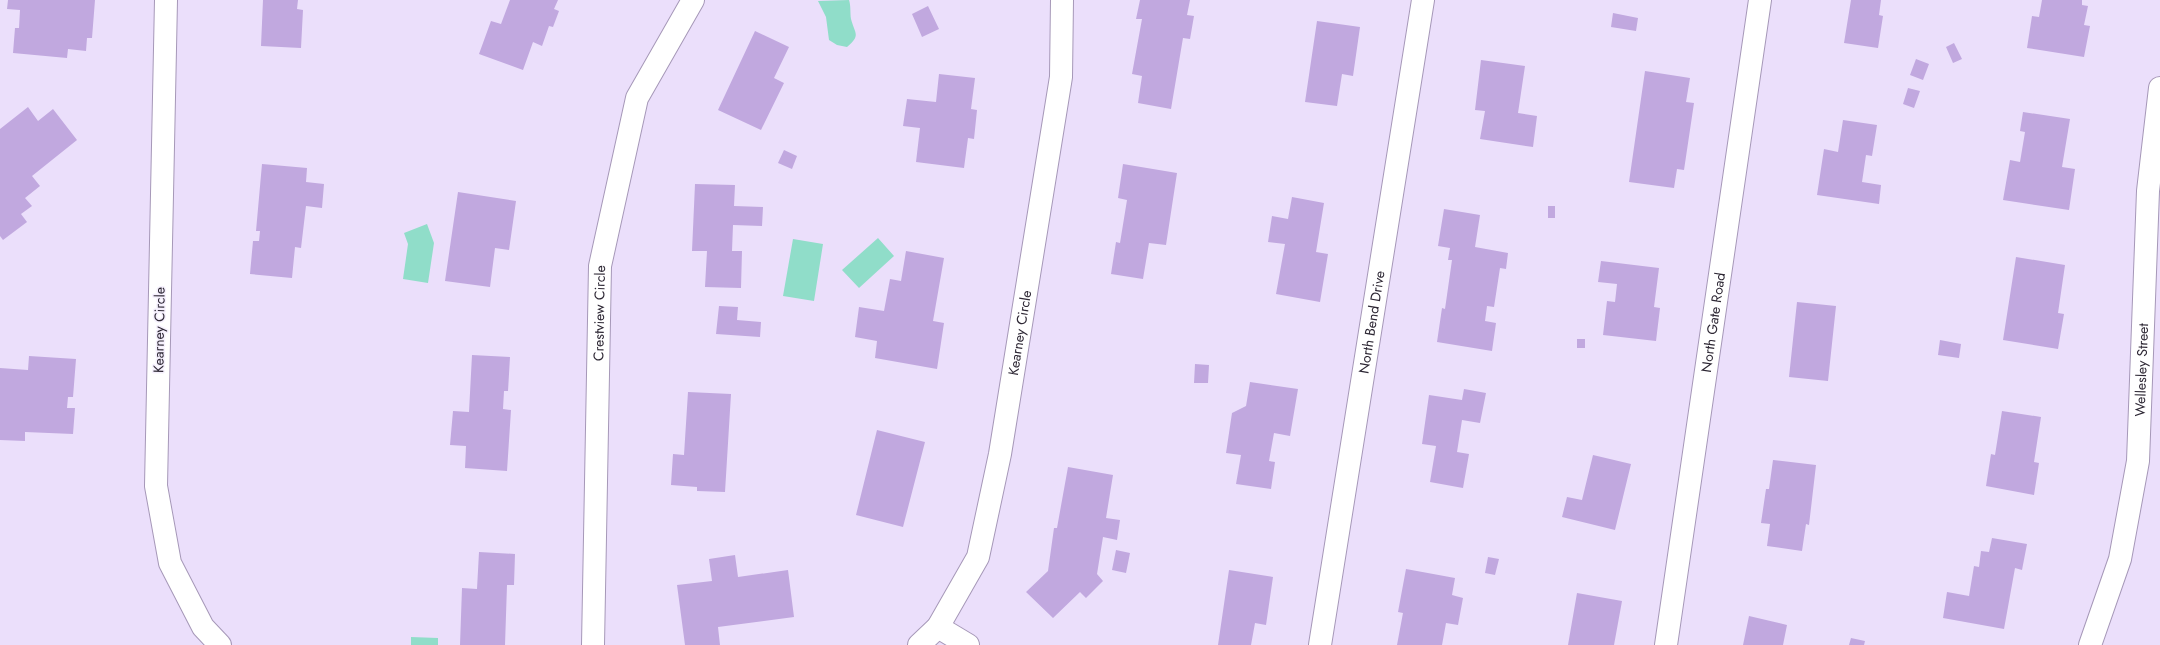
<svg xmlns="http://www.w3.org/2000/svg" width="2160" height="645" viewBox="0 0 2160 645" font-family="Jost,sans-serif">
<rect width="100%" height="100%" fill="#ebdffb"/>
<path fill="#90ddc9" d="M849,0C851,6 850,13 851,19C855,34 861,35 847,47L837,45L829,40L826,17L818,1Z
M427,224L434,243L428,283L403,279L408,244L404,233Z
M878,238L894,256L859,288L842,270Z
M793,239L823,244L814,301L783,296Z
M411,637L438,638V645H411Z"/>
<path fill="#c1a8df" d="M8,0H95L92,38H87L86,51L68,49L67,58L13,53L15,28H19L20,10L7,9Z
M263,0H298L297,9L303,10L301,48L261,46Z
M510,0H558L554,9L559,11L553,27L549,26L542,46L533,42L523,70L479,54L491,21L501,24Z
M1140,0H1190L1187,15L1194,16L1190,39L1183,38L1171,109L1138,103L1142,76L1132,74L1142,19H1136Z
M1851,0H1881L1879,15L1883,16L1878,48L1844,43Z
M2042,0H2082V5L2088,6L2084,25L2090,26L2084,57L2027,48L2032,16L2039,17Z
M928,6L939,29L922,37L912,14Z
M1613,13L1638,18L1636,31L1611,27Z
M1317,21L1360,27L1353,76L1342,74L1337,106L1305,102Z
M755,31L789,47L774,78L784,83L761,130L718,110Z
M1954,43L1962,59L1953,63L1946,47Z
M1916,59L1929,64L1923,80L1910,75Z
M1481,60L1525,66L1518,113L1537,116L1533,147L1480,139L1485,111L1475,110Z
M1645,71L1690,78L1686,102L1694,103L1684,170L1677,169L1674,188L1629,182Z
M939,74L975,78L971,109L977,110L974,139L968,138L964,168L916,162L920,128L903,126L907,99L936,102Z
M1908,88L1920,91L1914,108L1903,104Z
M28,107L38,121L53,109L77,140L32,176L40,186L25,198L32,206L21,214L27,222L3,240L0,236V129Z
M2023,112L2070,119L2062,167L2075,169L2069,210L2003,200L2010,160L2020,162L2025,132L2020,131Z
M1843,120L1877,125L1872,156L1866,155L1862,182L1881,185L1879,204L1817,195L1824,149L1838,152Z
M784,150L797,156L792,169L778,163Z
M262,164L307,168L306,182L324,184L322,208L306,206L301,248L295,247L292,278L250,274L253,241H259L260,231H256Z
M1123,164L1177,173L1166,245L1149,243L1143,279L1111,274L1116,242L1120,243L1127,200L1118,198Z
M695,184L735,185L734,206L763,207L762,226L733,225L732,251H742L741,288L705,287L707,251H692Z
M458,192L516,201L509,250L495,248L490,287L445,281Z
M1292,197L1324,203L1316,252L1328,254L1320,302L1276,294L1285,244L1268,242L1272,216L1288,219Z
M1548,206H1555V218H1548Z
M1444,209L1480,215L1475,247L1508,253L1506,269L1500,268L1494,307L1487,306L1485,321L1496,323L1492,351L1437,342L1442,308L1445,309L1452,260H1448L1450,248L1438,246Z
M906,251L944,258L933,321L944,323L937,369L875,358L877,341L855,337L859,307L884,311L890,279L901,281Z
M2016,257L2065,265L2058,313L2064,314L2058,349L2003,340Z
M1601,261L1659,268L1654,307L1660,308L1656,341L1603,335L1607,301L1615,302L1617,284L1598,282Z
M1797,302L1836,306L1828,381L1789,377Z
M719,306L738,307L737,320L761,322L760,337L716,334Z
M1577,339H1585V348H1577Z
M1940,340L1961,344L1959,358L1938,355Z
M472,355L510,357L508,391H504L503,409L511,410L507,471L465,468L466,446L450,445L453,411L469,412Z
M29,356L76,359L73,397H68L67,408H75L73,434L25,432V441L0,440V368L28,370Z
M1195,364L1209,365L1208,383H1194Z
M1250,382L1298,389L1290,436L1274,433L1269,461L1275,462L1271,489L1236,484L1241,455L1226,453L1232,413L1246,406Z
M1464,389L1486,393L1480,423L1462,420L1457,452L1469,454L1463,488L1430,482L1436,446L1422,444L1429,395L1462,400Z
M688,392L731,394L725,492L697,491V487L671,485L673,454L684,455Z
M2002,411L2041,417L2034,462L2039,463L2034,495L1986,486L1991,454L1995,455Z
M877,430L925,442L903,527L856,515Z
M1593,455L1631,464L1615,530L1562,517L1567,497L1582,500Z
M1773,460L1816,465L1809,525L1806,524L1802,551L1767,546L1770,524L1761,523L1766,489H1769Z
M1068,467L1113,475L1106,518L1120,520L1117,540L1103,537L1097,574L1103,581L1086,598L1080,592L1053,618L1026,592L1048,571L1054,528H1057Z
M1992,538L2027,544L2022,570L2015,568L2004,629L1943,618L1947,592L1969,596L1974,566L1979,567L1981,551L1989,552Z
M1116,550L1130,553L1126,573L1112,570Z
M479,552L515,554L514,585H507L505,645H460L462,588L477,589Z
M735,555L738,577L788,570L794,617L718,627L720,645H685L677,585L712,581L709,559Z
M1488,557L1499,559L1495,575L1485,573Z
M1406,569L1455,578L1452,595L1463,598L1458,625L1446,623L1442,645H1397L1403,613L1398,612Z
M1229,570L1273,577L1266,625L1255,623L1251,645H1218Z
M1577,593L1622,601L1614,645H1568Z
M1749,616L1787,625L1783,645H1743Z
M1851,638L1865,641L1864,645H1849Z"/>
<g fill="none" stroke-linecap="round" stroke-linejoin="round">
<g stroke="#a698b8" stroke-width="24">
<g id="street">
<path d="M166,0L156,486L170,563L203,627L220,645"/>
<path d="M938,627L968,645"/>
<path id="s1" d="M593,645L600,266L637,98L693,0"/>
<path id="s2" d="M919,645L938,627L978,557L1000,454L1061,77L1062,0"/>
<path id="s3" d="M1320,645L1423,0"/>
<path id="s4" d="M1666,645L1760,0"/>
<path id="s5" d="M2090,645L2120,559L2138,461L2148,191L2160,88"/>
</g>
</g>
<use href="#street" stroke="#fff" stroke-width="22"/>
</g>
<g text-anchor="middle" stroke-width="3" stroke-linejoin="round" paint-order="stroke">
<g font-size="14" fill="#2e2835" stroke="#f5f0fd">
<text dy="5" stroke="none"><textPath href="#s1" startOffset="332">Crestview Circle</textPath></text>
<text dy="5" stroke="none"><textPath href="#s3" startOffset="327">North Bend Drive</textPath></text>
<text dy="5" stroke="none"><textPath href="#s4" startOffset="326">North Gate Road</textPath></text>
<text transform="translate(159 330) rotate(-89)" y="5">Kearney Circle</text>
<text dy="5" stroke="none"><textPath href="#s2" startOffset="335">Kearney Circle</textPath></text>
<text dy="5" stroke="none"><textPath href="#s5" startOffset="282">Wellesley Street</textPath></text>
</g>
</g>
</svg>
